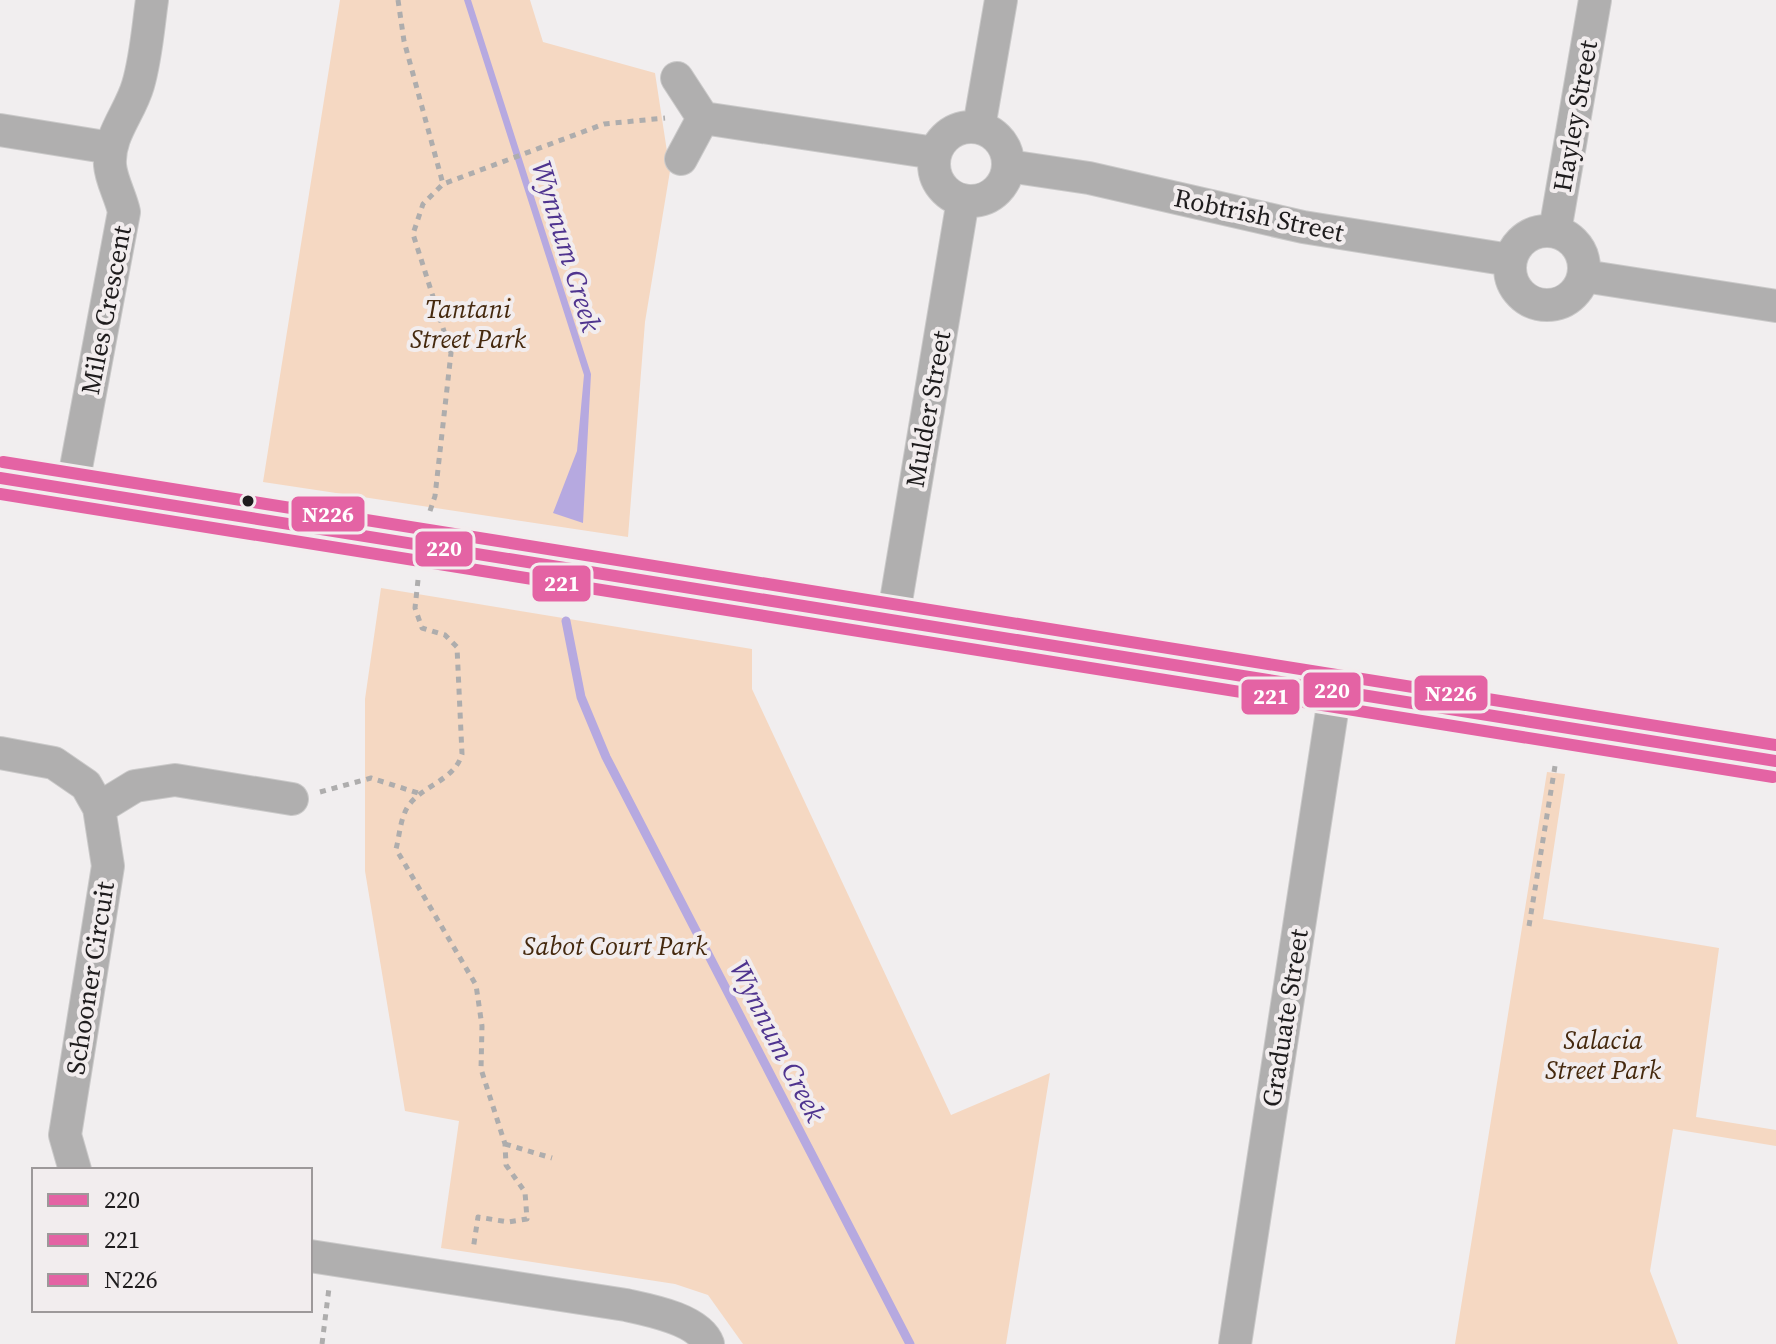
<svg xmlns="http://www.w3.org/2000/svg" width="1776" height="1344" viewBox="0 0 1776 1344" font-family="'Source Serif 4',serif">
<rect width="100%" height="100%" fill="#f1eeef"/>
<path fill="#f5d8c2" d="M340,0H530L543,42L655,73L670,171L645,322L628,537L263,482Z
M381,588L752,649V689L951,1115L1050,1073L1006,1344H743L708,1295L675,1284L441,1248L459,1121L405,1111L365,871V699Z
M1547,772L1565,774L1543,919L1719,948L1696,1117L1776,1130V1146L1673,1129L1650,1271L1678,1344H1455Z"/>
<path fill="#b6a9e0" d="M464,0H471L591,374L583,523L553,513L577,451L584,375Z"/>
<g fill="none" stroke-linecap="round" stroke-linejoin="round">
<path stroke="#b6a9e0" stroke-width="9" d="M566,621L581,697L606,757L910,1344"/>
<g stroke="#cac9c9" stroke-width="34">
<path id="minor" d="M677,78L703,118L681,159
M703,118L935,153
M979,127L1001,0
M934 164a37 37 0 1 1 74 0a37 37 0 1 1-74 0Z
M0,130L111,148
M1008,166L1089,178L1303,227L1510,260
M1510 268a37 37 0 1 1 74 0a37 37 0 1 1-74 0Z
M1555,231L1595,0
M1584,276L1776,306
M72,489L124,212C121,197 111,180 110,165C108,135 130,113 138,85C146,58 148,28 152,0
M893,619L963,200
M0,753L54,763L86,785L99,808L108,866L65,1135L75,1170
M99,808L135,786L175,780L292,799
M310,1256L626,1305C649,1310 699,1319 708,1344
M1235,1344L1335,692"/>
</g>
<g stroke="#cac9c9" stroke-width="42">
<path id="tertiary" d="M0,478L1776,761"/>
</g>
<path stroke="#aeadad" stroke-width="5" stroke-dasharray="6 6" stroke-linecap="butt" d="M398,0L404,41L443,184
M430,511L435,496L451,353L413,234L423,204L443,184L604,124L665,118
M418,580L415,608L422,628L445,635L457,647L462,754C454,783 416,786 405,812C400,823 399,838 396,849L476,985L482,1026L481,1069L505,1144L506,1165L525,1192L527,1219L508,1222L478,1217L473,1250
M320,792L371,778L421,794
M1529,926L1555,766
M505,1144L552,1158
M322,1344L329,1288"/>
<use href="#minor" stroke="#b0afaf" stroke-width="32"/>
<use href="#tertiary" stroke="#b0afaf" stroke-width="40"/>
<g stroke="#f2edee" stroke-width="18">
<path id="bus-1" d="M0,478L1776,761"/>
</g>
<g stroke="#f2edee" stroke-width="18">
<path id="bus-2" d="M0,494L1773,777"/>
</g>
<g stroke="#f2edee" stroke-width="18">
<path id="bus-3" d="M3,462L1776,745"/>
</g>
<use href="#bus-1" stroke="#e463a4" stroke-width="12"/>
<use href="#bus-2" stroke="#e463a4" stroke-width="12"/>
<use href="#bus-3" stroke="#e463a4" stroke-width="12"/>
</g>
<circle fill="#1e1c1d" stroke="#f2edee" stroke-width="3" cx="248" cy="501" r="7"/>
<g text-anchor="middle" stroke-width="8" stroke-linejoin="round" paint-order="stroke">
<g font-size="26" fill="#1e1c1d" stroke="#f2edee">
<text transform="translate(1575 116) rotate(-80)" y="9">Hayley Street</text>
<text transform="translate(1259 215) rotate(12)" y="9">Robtrish Street</text>
<text transform="translate(106 310) rotate(-79)" y="9">Miles Crescent</text>
<text transform="translate(928 409) rotate(-80)" y="9">Mulder Street</text>
<text transform="translate(90 978) rotate(-81)" y="9">Schooner Circuit</text>
<text transform="translate(1285 1018) rotate(-81)" y="9">Graduate Street</text>
</g>
<g font-size="26" font-style="italic" fill="#45290e" stroke="#f2edee">
<text x="468" y="318">Tantani<tspan x="468" dy="30">Street Park</tspan></text>
<text x="615" y="955">Sabot Court Park</text>
<text x="1603" y="1049">Salacia<tspan x="1603" dy="30">Street Park</tspan></text>
</g>
<g font-size="28" font-style="italic" fill="#4f348f" stroke="#f2edee">
<text transform="translate(567 246) rotate(73)" y="10">Wynnum Creek</text>
<text transform="translate(778 1041) rotate(63)" y="10">Wynnum Creek</text>
</g>
</g>
<g stroke="#f2edee" stroke-width="3">
<rect x="290" y="495" width="76" height="38" rx="8" fill="#e463a4"/>
<rect x="414" y="530" width="60" height="38" rx="8" fill="#e463a4"/>
<rect x="531" y="564" width="61" height="39" rx="8" fill="#e463a4"/>
<rect x="1302" y="671" width="60" height="38" rx="8" fill="#e463a4"/>
<rect x="1413" y="674" width="76" height="38" rx="8" fill="#e463a4"/>
<rect x="1240" y="678" width="61" height="38" rx="8" fill="#e463a4"/>
</g>
<g font-size="22" text-anchor="middle" font-weight="bold" fill="#fff">
<text x="328" y="522">N226</text>
<text x="444" y="556">220</text>
<text x="562" y="591">221</text>
<text x="1332" y="698">220</text>
<text x="1451" y="701">N226</text>
<text x="1271" y="704">221</text>
</g>
<rect x="32" y="1168" width="280" height="144" fill="#f2edee" stroke="#9d999a" stroke-width="2"/>
<rect x="48" y="1194" width="40" height="12" fill="#e463a4" stroke="#9d999a" stroke-width="2"/>
<text x="104" y="1208" font-size="24" fill="#1e1c1d">220</text>
<rect x="48" y="1234" width="40" height="12" fill="#e463a4" stroke="#9d999a" stroke-width="2"/>
<text x="104" y="1248" font-size="24" fill="#1e1c1d">221</text>
<rect x="48" y="1274" width="40" height="12" fill="#e463a4" stroke="#9d999a" stroke-width="2"/>
<text x="104" y="1288" font-size="24" fill="#1e1c1d">N226</text>
</svg>
